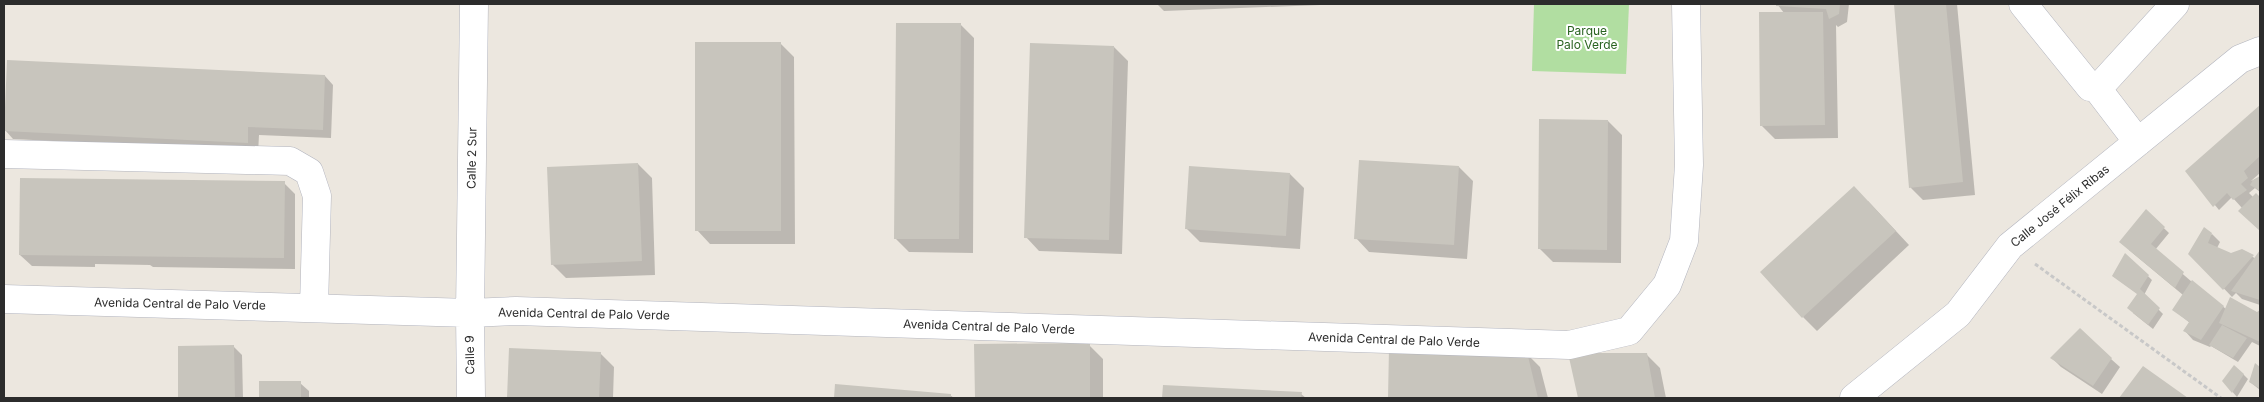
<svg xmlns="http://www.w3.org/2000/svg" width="2264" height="402" viewBox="0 0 2264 402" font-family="Inter,sans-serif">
<rect width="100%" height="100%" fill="#ece7df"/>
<path fill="#b1dea1" d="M1534,4H1629L1626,74L1532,71Z"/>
<path fill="#0003" d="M1157,4H1346L1164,11Z
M1777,4H1849L1847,22L1838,27L1836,25L1838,138L1775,139L1761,125L1784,13Z
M1895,4H1957L1975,195L1923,200L1911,188Z
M960,24L974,38L973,253L909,252L895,238Z
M780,43L794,57L795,244H710L697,230Z
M1114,47L1128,61L1122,254L1039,251L1026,237Z
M325,76L333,85L331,138L259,135L258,154L191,148L13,139L5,130Z
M2260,107V173L2251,181L2260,177V192L2255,188L2249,193L2253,197L2256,194L2260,198V230L2248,219L2242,208L2232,197L2219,210L2187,171Z
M1608,121L1622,135L1621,263L1553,262L1539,248Z
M638,164L652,178L655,275L566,278L552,264Z
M1459,167L1473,181L1467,259L1369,252L1356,238Z
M1290,174L1304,188L1300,249L1200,242L1186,228Z
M284,183L295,194V269L153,267L150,265L95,264V267L32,266L20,255Z
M1868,201L1909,245L1817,331L1803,317Z
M2146,211L2169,233L2155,250L2192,282L2226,309L2258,314L2260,311V346L2252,342L2238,362L2211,346L2210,347L2193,340L2185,331L2190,323L2174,310L2183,295L2129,250Z
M2212,234L2220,242L2217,248L2231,255L2242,250L2256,259L2260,253V305L2242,299L2236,293L2232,297L2190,253Z
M2126,255L2152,280L2144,295L2163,314L2153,329L2133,313L2138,294L2113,276Z
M975,345H1089L1103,359V398H976Z
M180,347H234L242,355L243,398H180Z
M510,349L600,353L614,367L613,398H508Z
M1390,349L1526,353L1540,367L1548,398H1389Z
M1646,354L1660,368L1666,398H1580L1569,355Z
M2052,358L2111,359L2120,367L2102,394L2061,367Z
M2255,365L2260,368V390L2250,382Z
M2143,367L2186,398H2121Z
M2243,374L2248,379L2237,397L2223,381Z
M261,382L300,383L309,391V398H260Z
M836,386L950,395L954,398H835Z
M1164,387L1301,394L1306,398H1163Z"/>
<path fill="#c8c5bd" d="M1776,4H1840L1839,14L1829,19L1826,9L1776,6Z
M1894,4H1946L1963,182L1909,188Z
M1759,12H1823L1825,125L1760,126Z
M896,23H961L959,239H894Z
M695,42H781V231H695Z
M1030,43L1114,46L1109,240L1024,238Z
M7,60L325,75L323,130L248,127V143L4,131Z
M2260,105V156L2244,171L2248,178L2241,184L2247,190L2233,200L2227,193L2213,207L2185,171Z
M1539,119L1608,120L1607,250L1538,249Z
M1359,160L1459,166L1454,245L1354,239Z
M638,163L642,261L551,265L547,167Z
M1189,166L1290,173L1286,236L1185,229Z
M2260,176V191L2250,185L2253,180Z
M20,178L285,181L284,258L19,255Z
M1854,186L1896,231L1802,318L1760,272Z
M2256,193L2260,197V231L2238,211Z
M2146,209L2165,227L2151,244L2184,272L2175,288L2119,242Z
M2204,227L2212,233L2208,243L2231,253L2242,249L2254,255L2223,290L2188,254Z
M2260,250V300L2231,291Z
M2125,253L2149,275L2140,289L2160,308L2148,325L2127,308L2137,294L2112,276Z
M2192,280L2224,306L2201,340L2183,331L2189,322L2172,310Z
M2230,297L2257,312L2260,310V342L2219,323Z
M2222,325L2247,338L2233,358L2209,345Z
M2080,328L2112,358L2093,386L2050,358Z
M1090,343V398H975L974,344Z
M234,345L235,398H178V346Z
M509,348L601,352L599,398H507Z
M1389,348L1527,352L1538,398H1388Z
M1568,353H1647L1655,398H1578Z
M2255,363L2260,367L2259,388L2249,382Z
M2234,365L2244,374L2232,393L2222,381Z
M2143,366L2188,398H2119Z
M259,381H301V398H259Z
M835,384L951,394V398H834Z
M1163,385L1302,392L1301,398H1162Z"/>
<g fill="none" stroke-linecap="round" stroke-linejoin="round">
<g stroke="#b2b4be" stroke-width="29">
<path id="minor" d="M2023,4L2090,87L2101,85L2175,4
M2096,87L2138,142
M4,154L290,161L309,172L317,196L314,307
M4,299L470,313L516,311L1569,345L1629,331L1667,285L1684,241L1689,165L1686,4
M471,398L470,313L474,4
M1854,398L1958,314L2010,246L2240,59L2260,51"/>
</g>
<path stroke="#c8c8c8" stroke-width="3" stroke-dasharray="4 2.5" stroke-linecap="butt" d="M2035,264L2221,398"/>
<use href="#minor" stroke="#fff" stroke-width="28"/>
</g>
<g text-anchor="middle" stroke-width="4" stroke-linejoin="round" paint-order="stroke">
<g font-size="12" fill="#2a6321" stroke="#fff">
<text x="1587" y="35">Parque<tspan x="1587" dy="14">Palo Verde</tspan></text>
</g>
<g font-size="12" fill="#2c2c2c" stroke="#fff">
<text transform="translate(472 158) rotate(-89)" y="4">Calle 2 Sur</text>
<text transform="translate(2060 206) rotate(-39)" y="4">Calle José Félix Ribas</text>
<text transform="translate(180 304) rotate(1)" y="4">Avenida Central de Palo Verde</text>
<text transform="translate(584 314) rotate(1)" y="4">Avenida Central de Palo Verde</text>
<text transform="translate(989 327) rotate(2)" y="4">Avenida Central de Palo Verde</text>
<text transform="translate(1394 340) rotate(2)" y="4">Avenida Central de Palo Verde</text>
<text transform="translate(470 355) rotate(-91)" y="4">Calle 9</text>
</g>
</g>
<rect width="2264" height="402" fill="none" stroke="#2c2c2c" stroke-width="10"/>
</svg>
